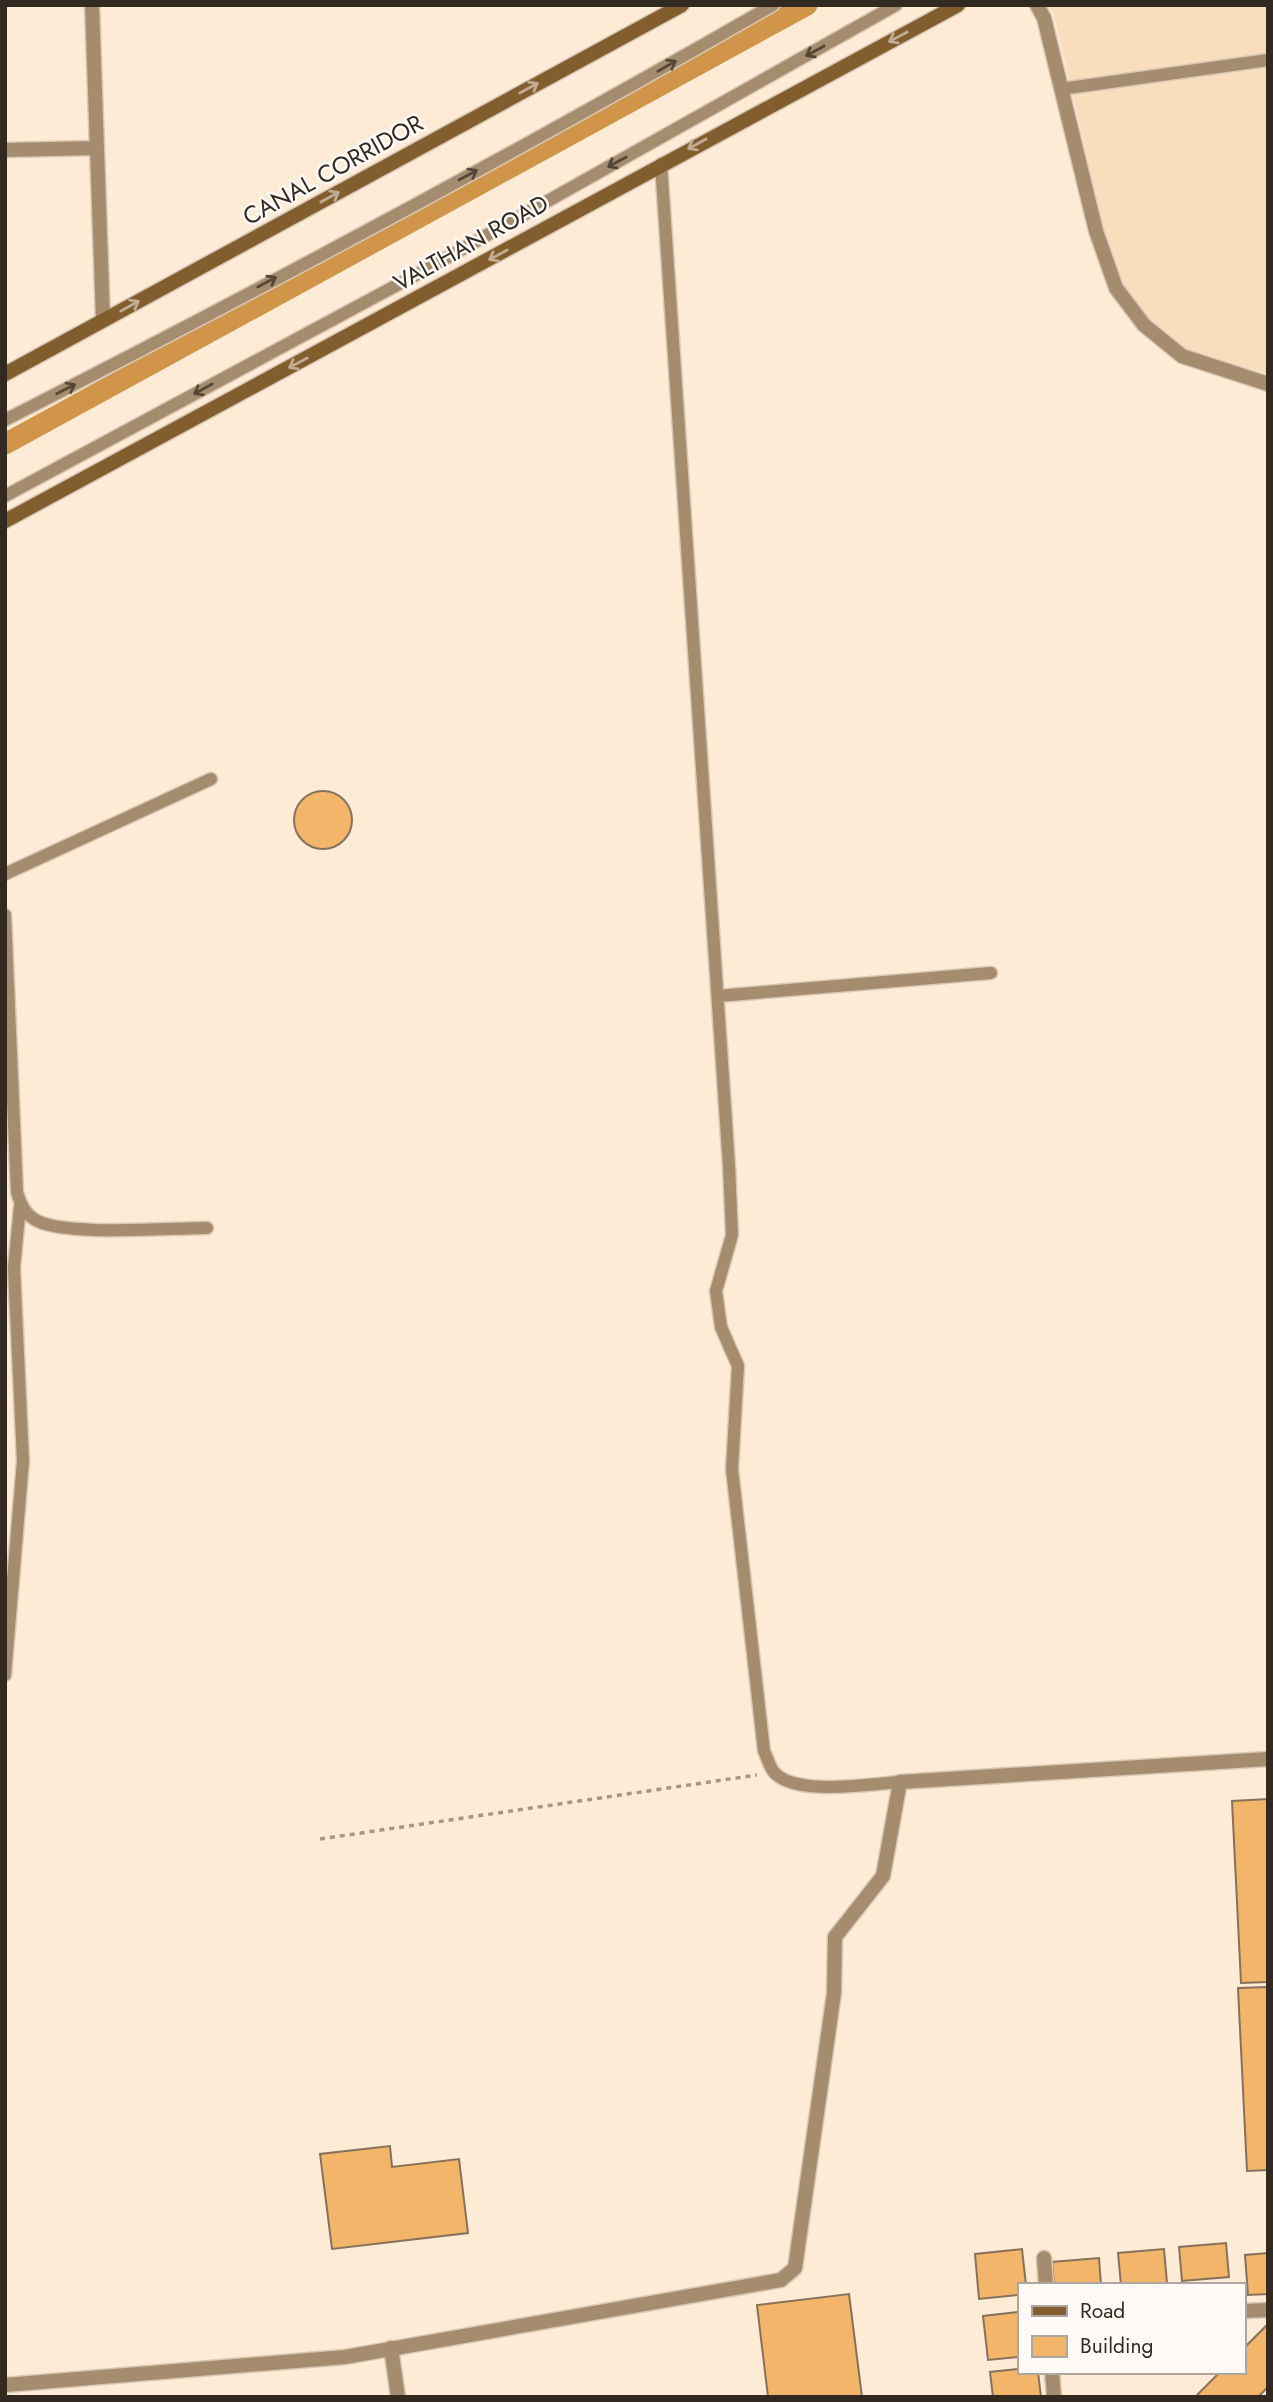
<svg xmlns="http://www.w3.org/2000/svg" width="1273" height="2402" viewBox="0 0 1273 2402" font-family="Jost,sans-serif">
<rect width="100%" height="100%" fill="#fdebd6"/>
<path fill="#f9debe" d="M1048,5H1268V374L1185,350L1147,316L1124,285L1103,225L1054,15Z"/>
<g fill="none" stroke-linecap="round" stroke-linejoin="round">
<path stroke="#d09548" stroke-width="21" d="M5,444L807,5"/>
</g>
<path fill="#f2b569" stroke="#86725b" stroke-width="2" d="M294 820a29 29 0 1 1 58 0a29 29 0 1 1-58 0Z
M1268,1799V1982L1241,1983L1232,1801Z
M1268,1987V2170L1247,2171L1238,1988Z
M390,2146L392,2167L459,2159L468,2233L332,2249L320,2154Z
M1226,2243L1229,2277L1182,2281L1179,2247Z
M1022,2249L1026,2285H1019V2295L979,2299L975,2254Z
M1164,2249L1167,2283L1121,2285L1118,2253Z
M1268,2253V2294L1248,2295L1245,2255Z
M1099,2258L1101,2285H1054L1052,2262Z
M849,2294L862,2397H768L757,2305Z
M1019,2312V2357L988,2360L983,2316Z
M1268,2324V2387L1258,2397H1195L1220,2372H1243V2349Z
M1019,2369V2372H1038L1041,2397H993L990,2372Z"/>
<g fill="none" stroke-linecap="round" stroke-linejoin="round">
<g stroke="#d8c8b5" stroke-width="15">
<path id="service" d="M1061,89L1268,60
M661,164L729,1166L732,1235L716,1291L721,1327L738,1366L732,1469L764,1751C767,1757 769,1765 773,1771C793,1797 870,1784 900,1782
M5,420C264,288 521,150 773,5
M5,496L425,270L896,5
M5,874L211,779
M5,915L17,1192C20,1203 24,1213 34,1219C60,1237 171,1228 207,1228
M718,996L991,973
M5,1675L23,1461L14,1268L20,1206"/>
</g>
<g stroke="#d8c8b5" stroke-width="17">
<path id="minor" d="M92,5L103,320
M5,150L96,148
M1044,2258L1046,2285
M1243,2311L1268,2310
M391,2348L398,2397
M1052,2372L1054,2397
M5,2385L345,2357L781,2280L795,2268L834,1993L835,1937L883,1876L900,1782L1268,1759"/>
</g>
<g stroke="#d8c8b5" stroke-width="17">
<path id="tertiary" d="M1037,5L1044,18L1096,231L1116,288L1144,325L1182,356L1268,384"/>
</g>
<g stroke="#d8c8b5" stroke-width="17">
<path id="secondary" d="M5,374L682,5
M5,521L958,5"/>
</g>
<path stroke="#a59787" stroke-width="3.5" stroke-dasharray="5 5" stroke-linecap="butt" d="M320,1839L757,1775"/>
<use href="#service" stroke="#a68c6e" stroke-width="12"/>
<use href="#minor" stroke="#a68c6e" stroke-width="14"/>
<use href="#tertiary" stroke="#a68c6e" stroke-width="14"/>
<use href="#secondary" stroke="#825d2e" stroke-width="14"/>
</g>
<defs><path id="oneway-shaft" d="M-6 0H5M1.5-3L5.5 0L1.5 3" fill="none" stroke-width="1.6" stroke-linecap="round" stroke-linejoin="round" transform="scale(1.75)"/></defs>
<g stroke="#c0ac92">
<use href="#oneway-shaft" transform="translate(898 37) rotate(152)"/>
<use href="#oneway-shaft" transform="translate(529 88) rotate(-29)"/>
<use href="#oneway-shaft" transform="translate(697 144) rotate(151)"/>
<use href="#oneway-shaft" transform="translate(330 197) rotate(-29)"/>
<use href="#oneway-shaft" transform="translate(498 255) rotate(151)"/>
<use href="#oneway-shaft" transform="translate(130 306) rotate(-29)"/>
<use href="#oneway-shaft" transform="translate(298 363) rotate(152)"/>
</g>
<g stroke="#554737">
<use href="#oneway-shaft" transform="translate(815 51) rotate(151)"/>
<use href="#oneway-shaft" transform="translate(667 66) rotate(-30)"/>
<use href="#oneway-shaft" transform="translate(617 162) rotate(151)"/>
<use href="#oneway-shaft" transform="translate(468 175) rotate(-28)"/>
<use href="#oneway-shaft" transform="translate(267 282) rotate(-28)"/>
<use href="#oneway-shaft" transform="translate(66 389) rotate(-27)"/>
<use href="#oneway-shaft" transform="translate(203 389) rotate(151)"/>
</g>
<g text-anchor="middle" stroke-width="5" stroke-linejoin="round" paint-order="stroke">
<g font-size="24" fill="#322a20" stroke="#fffaf5">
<text transform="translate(333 170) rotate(-29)" y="8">CANAL CORRIDOR</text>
<text transform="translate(471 243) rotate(-29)" y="8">VALTHAN ROAD</text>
</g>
</g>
<rect width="1273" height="2402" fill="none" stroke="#322a20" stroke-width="14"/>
<rect x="1018" y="2283" width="228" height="91" fill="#fffaf5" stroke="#ada7a0" stroke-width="2"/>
<rect x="1032" y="2306" width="35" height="10" fill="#825d2e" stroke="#ada7a0" stroke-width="2"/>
<text x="1080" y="2318" font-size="21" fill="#322a20">Road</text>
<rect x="1032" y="2336" width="35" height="21" fill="#f2b569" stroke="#ada7a0" stroke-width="2"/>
<text x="1080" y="2353" font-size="21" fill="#322a20">Building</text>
</svg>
